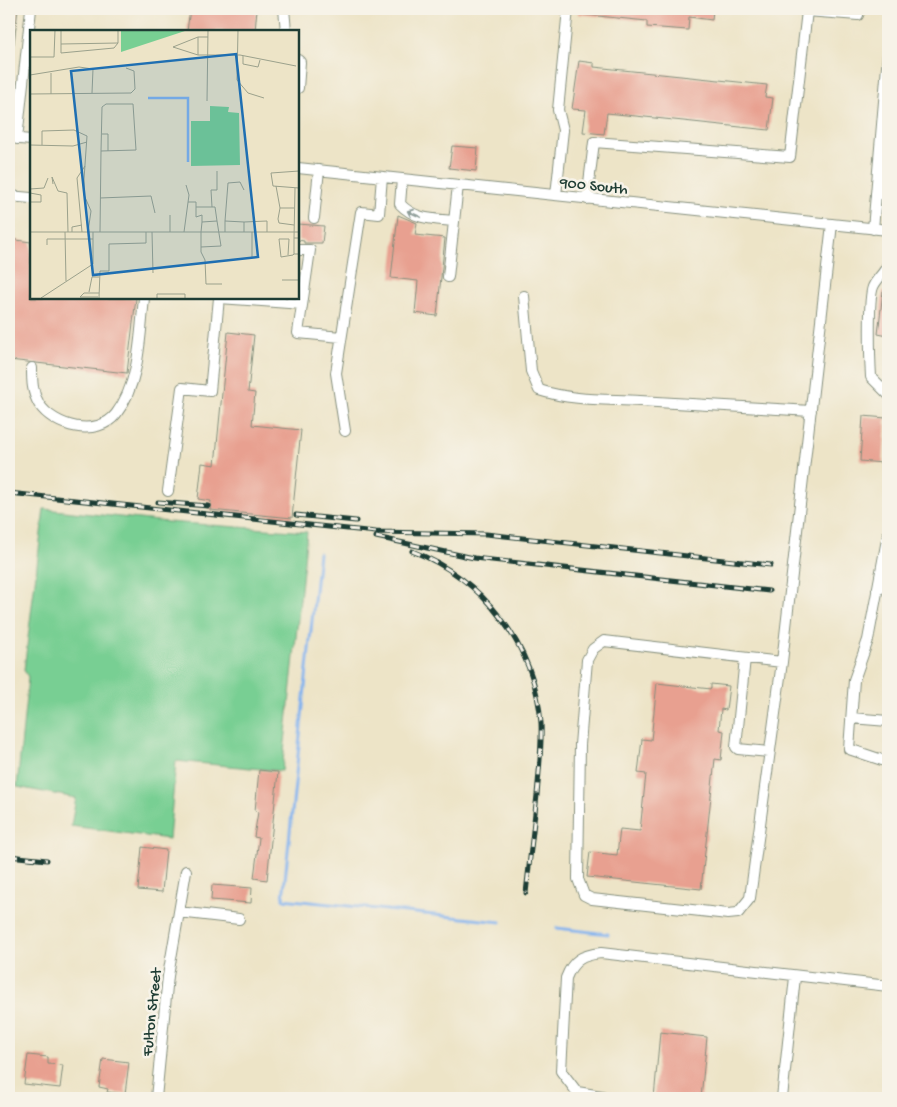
<svg xmlns="http://www.w3.org/2000/svg" width="897" height="1107" viewBox="0 0 897 1107" font-family="'Gochi Hand',sans-serif">
<rect width="100%" height="100%" fill="#f7f3e8"/>
<filter id="ink" filterUnits="userSpaceOnUse"><feTurbulence type="fractalNoise" baseFrequency=".02" numOctaves="2"/><feDisplacementMap in="SourceGraphic" scale="10" xChannelSelector="R" yChannelSelector="G"/><feConvolveMatrix kernelMatrix="1 2 1 2 8 2 1 2 1" color-interpolation-filters="sRGB"/></filter>
<filter id="wash" filterUnits="userSpaceOnUse"><feTurbulence type="fractalNoise" baseFrequency=".0096" numOctaves="4" result="noise"/><feDisplacementMap in="SourceGraphic" scale="20" xChannelSelector="R" yChannelSelector="G"/><feGaussianBlur stdDeviation="1.12" result="paint"/><feColorMatrix in="noise" values="0 0 0 0 0 0 0 0 0 0 0 0 0 0 0 0 0 1.4 0 .05"/><feComposite in="paint" operator="in"/></filter>
<g filter="url(#wash)">
<rect width="100%" height="100%" fill="#ede4c7"/>
<path fill="#78cf93" stroke="#4c8664" d="M44,509L168,522L307,532L282,771L176,761L169,839L71,826L76,798L17,787L28,677L24,670Z"/>
<g fill="none" stroke-linecap="round" stroke-linejoin="round">
<path stroke="#83b3ee" stroke-width="3" d="M319,553L283,899L501,922
M557,928L608,934"/>
</g>
<g id="blocks">
<path fill="#e8a090" d="M9,9H18L14,44H9Z
M190,9H257L255,31H187Z
M578,9H713L712,20L689,17L688,30L647,27V21L578,14Z
M579,61L594,63V67L767,85L765,97L773,98L769,130L607,113L604,134L583,132L586,110L572,109Z
M452,146L478,148L476,171L449,168Z
M398,215L417,223L415,235L445,238L437,316L415,313L418,281L391,278Z
M298,224L324,226L322,243H304V241L298,240Z
M9,239L31,242V298H136L127,373L9,360Z
M883,291H888V336L878,334Z
M228,332L254,335L248,392L255,393L252,425L301,430L292,518L210,510L211,501L198,499L202,463L215,465Z
M863,416L886,418L883,463L860,461Z
M657,683L711,689V684L729,686L726,710L721,709L719,730L724,731L721,760L715,759L701,889L587,877L590,852L617,855L620,829L640,831L646,774L638,773L642,739L651,740Z
M259,770L278,772L267,880L254,878L259,838L254,837L258,812L255,811Z
M142,847L166,850L162,892L138,890Z
M212,885L252,888L251,903L211,900Z
M660,1032L707,1037L701,1098H654Z
M28,1055L48,1057V1064L63,1065L60,1088L24,1084Z
M103,1059L129,1062L125,1094L107,1092L108,1089L99,1087Z"/>
</g>
</g>
<g filter="url(#ink)">
<use href="#blocks" fill-opacity="0" stroke="#86907e" stroke-width="1"/>
<g fill="none" stroke-linecap="round" stroke-linejoin="round">
<g stroke="#86907e" stroke-width="12">
<path id="minor" d="M284,9L286,31
M298,60L300,62L298,88
M9,138L31,140
M17,139L31,9
M298,168L888,230
M402,179L400,204C415,220 434,219 454,221
M876,193L888,195
M556,195L563,130L558,110L568,9
M9,196L31,198
M587,199L594,142L790,157L807,11L858,15L860,9
M314,218L319,170
M873,229L888,55
M298,250H310L298,333L341,337
M888,264C885,273 877,278 873,287C868,299 870,360 871,377L888,394
M448,277L458,185
M524,296L531,371L539,390C573,401 605,399 640,401C697,404 754,408 811,411
M219,298L302,304
M32,368C32,381 32,392 39,404C54,427 97,438 116,414C140,383 140,335 144,298
M345,431L336,373L361,212L379,214L382,177
M168,491L182,388L210,391L219,298
M888,534L868,640L854,680L849,749L888,762
M877,590L888,584
M745,658L736,747L738,749L769,752
M782,662L604,641L593,649L587,660L580,745L578,879L584,895L592,899L728,914L738,913L750,898L782,662L832,224
M851,718L888,721
M179,912L239,919
M602,1096L577,1092L561,1071L566,978C573,960 582,955 601,953L888,986
M156,1098L168,976L186,871
M782,1098L795,977"/>
</g>
<use href="#minor" stroke="#fff" stroke-width="10"/>
<g stroke="#1f3d34" stroke-width="5">
<path id="rail" d="M9,493L376,532L486,534L771,565
M158,502L208,506
M296,515L356,521
M376,537L474,558L769,591
M412,551C484,579 535,646 541,723C542,747 539,771 537,795C533,828 530,860 526,893
M9,856L47,860"/>
</g>
<use href="#rail" stroke="#f7f3e8" stroke-width="3" stroke-dasharray="9" stroke-linecap="butt"/>
</g>
<defs><path id="oneway-shaft" d="M-6 0H5M1.5-3L5.5 0L1.5 3" fill="none" stroke-width="1.6" stroke-linecap="round" stroke-linejoin="round" transform="scale(1.25)"/></defs>
<use stroke="#8f9e9a" href="#oneway-shaft" transform="translate(414 214) rotate(-155)"/>
</g>
<g text-anchor="middle" stroke-width="5" stroke-linejoin="round" paint-order="stroke">
<g font-size="16" fill="#1f3d34" stroke="#f7f3e8">
<text transform="translate(594 184) rotate(6)" y="6">900 South</text>
<text transform="translate(150 1012) rotate(-84)" y="6">Fulton Street</text>
</g>
</g>
<g transform="translate(30 30)">
<rect width="269" height="269" fill="#ede4c7"/>
<path d="M91,0H158L91,22ZM180,76L199,77L198,82L209,83L210,135L161,136V91H180Z" fill="#78cf93"/>
<path fill="none" stroke="#83b3ee" stroke-width="2.5" d="M118,68H158V132"/>
<path fill="none" stroke="#9ba18c" stroke-width="1" d="M31,0V23L84,18L88,13V0M208,0L207,50L218,63L234,68M168,7L143,17L168,25M178,7H168V25H210L266,36M31,14L88,13M213,26V34L228,37L230,30M0,27H24L25,0M21,43V64M0,45L49,37L63,39L62,63M0,64L101,63L105,59L104,41L96,38M177,71L178,0M72,104H78V121M0,115L43,116L57,112M12,115V101L44,100L57,106L54,149V165L61,181L58,202M269,141L241,143L243,156L269,158M23,154L22,147L28,161L37,163L38,202M246,156L250,178M0,159L14,158L18,148M0,163L11,165V172H0M70,168L121,166L125,183M158,172H166V187L172,185V192M166,177H185L187,191M182,177L181,160H187V141M140,185V202M195,191L198,153L210,152L214,160M264,195L249,193L248,189L250,178H264M0,202H269M35,202L36,251M42,202V197L52,195M52,202L47,148L55,136M70,202L71,121L72,77L76,74H103L106,120L71,121M122,202L123,243M154,202L159,165L156,155M195,202V191L214,192M214,202V192L237,191V202M264,208L265,158M269,208H264V224H269M17,215V209H63M171,217L191,216L187,191L172,192L171,202V222L175,230L176,254H192M258,225L259,209H249L251,227L263,225L264,224M222,228V202M252,250H269M59,262L62,247H69M68,267H50L54,263H69M11,268L63,234V202M69,268L70,241H79V214L116,213V202M127,268V264H155V268"/>
<path fill="#1f6fb2" fill-opacity="0.15" stroke="#1f6fb2" stroke-width="2.5" d="M206,24L228,227L63,245L41,41Z"/>
<rect width="269" height="269" fill="none" stroke="#1f3d34" stroke-width="2.5"/>
</g>
<rect width="897" height="1107" fill="none" stroke="#f7f3e8" stroke-width="30"/>
</svg>
